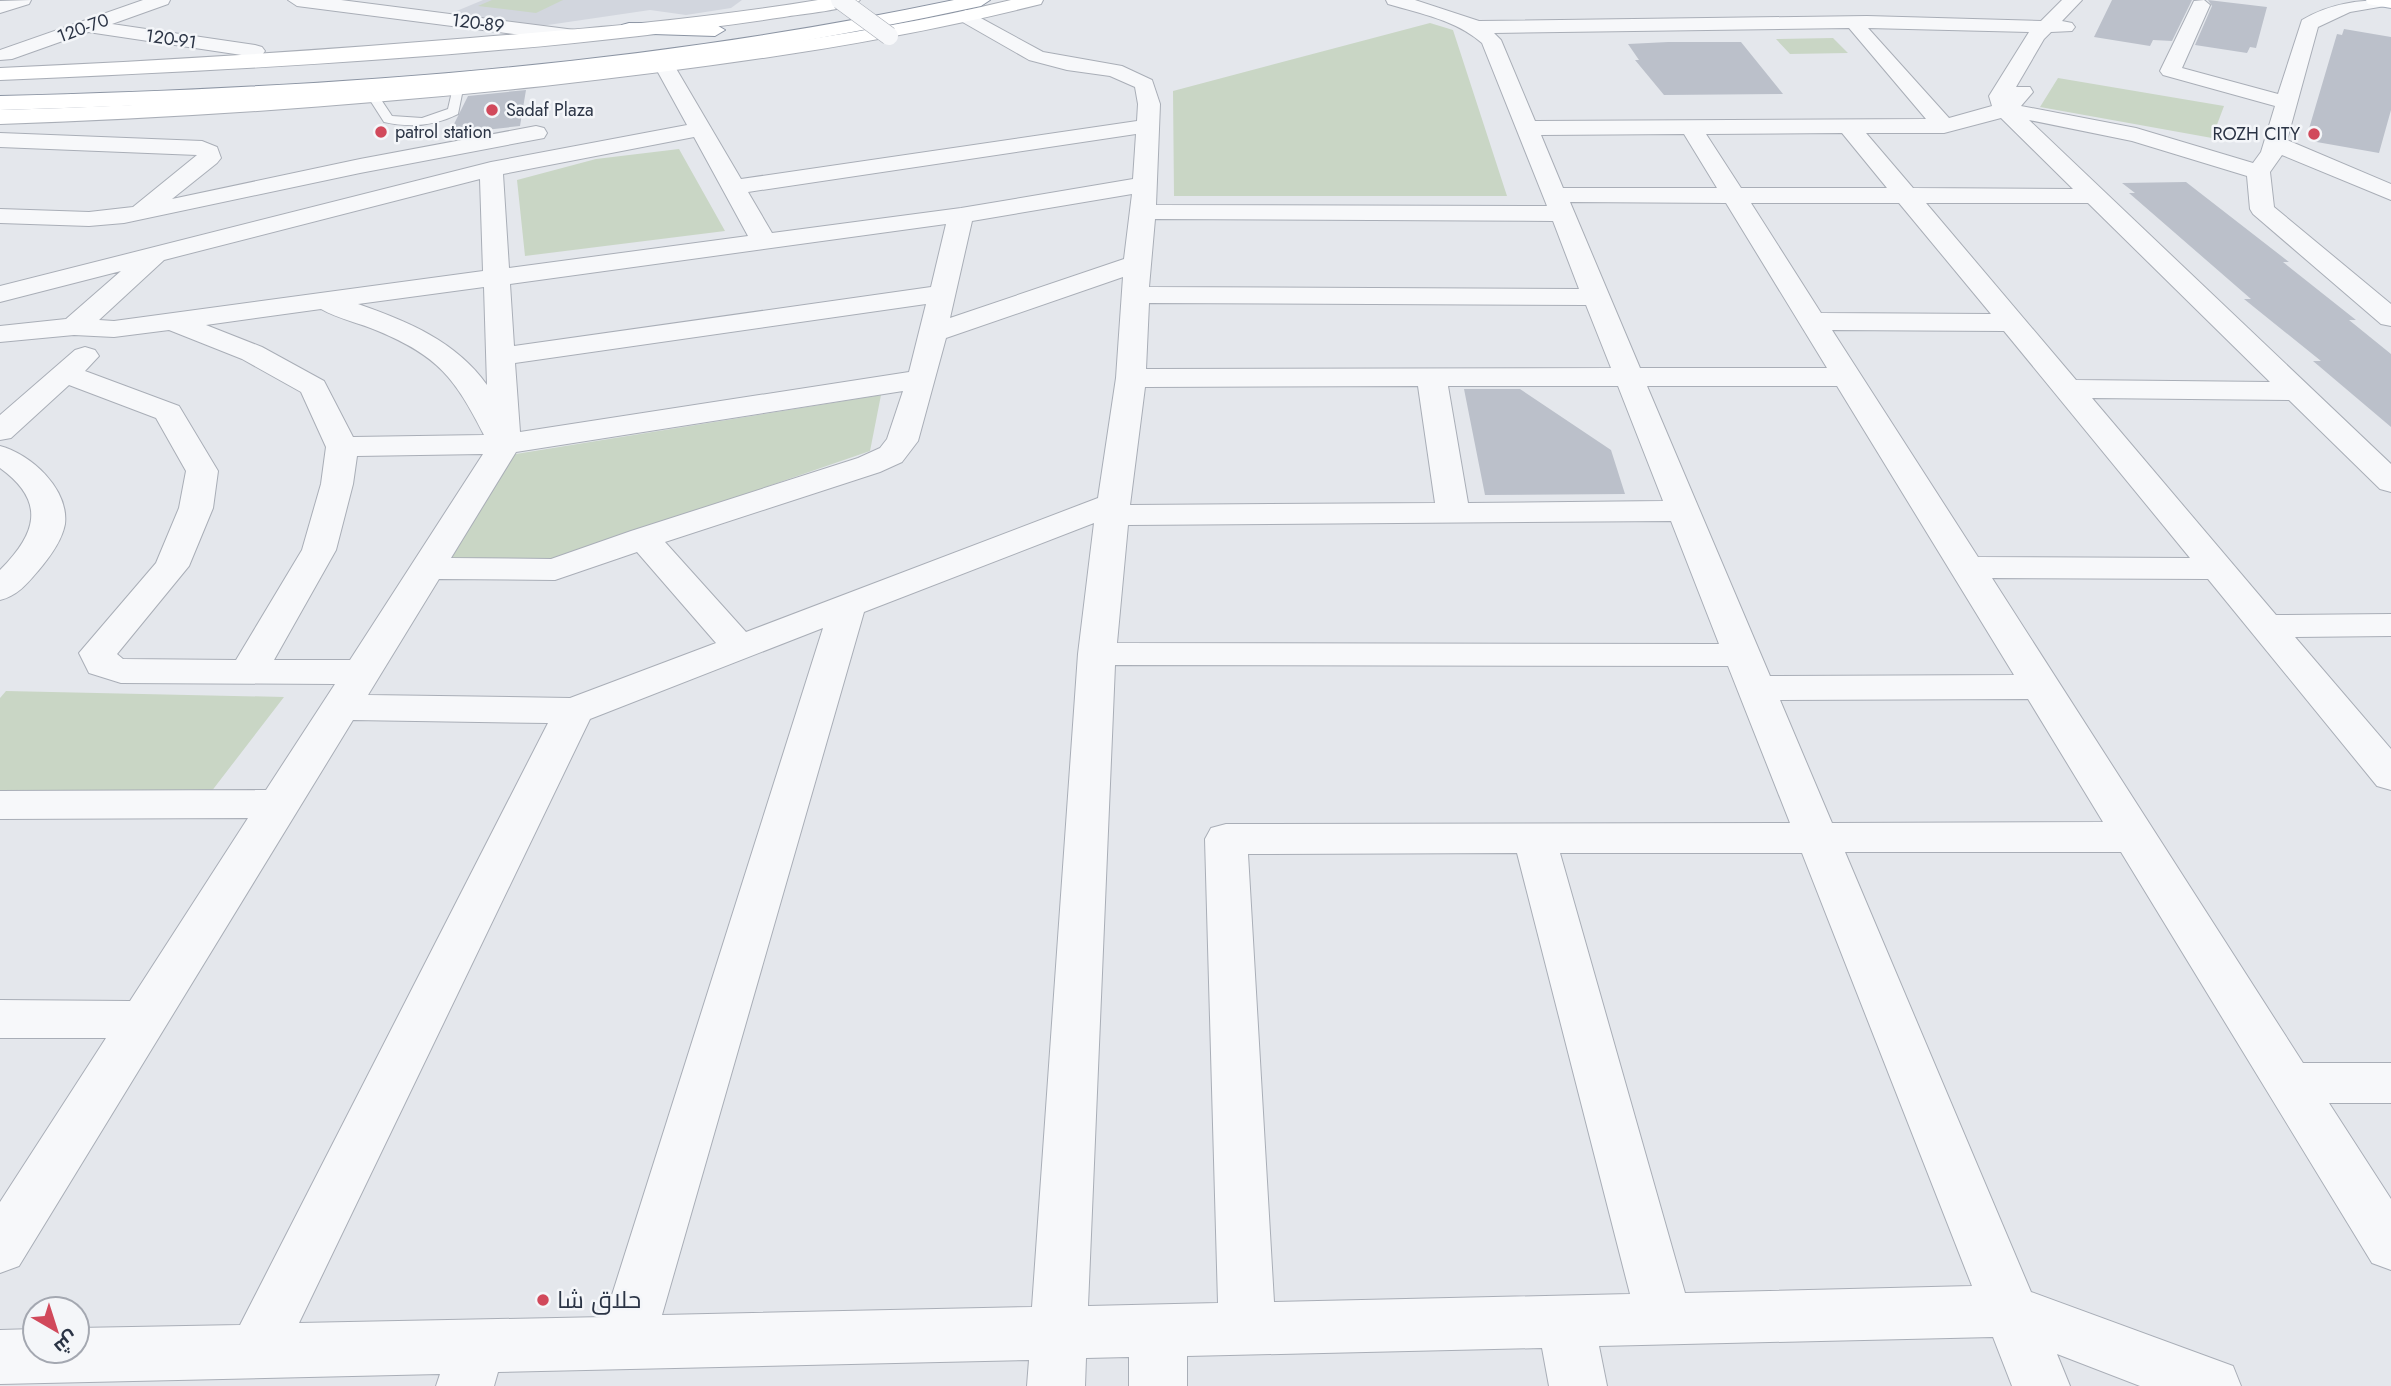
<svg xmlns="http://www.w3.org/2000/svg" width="2391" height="1386" viewBox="0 0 2391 1386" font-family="Jost,Cairo,sans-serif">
<rect width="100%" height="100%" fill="#e4e7ec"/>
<path fill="#d2d6de" d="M483,0H742L731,8L686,15L650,10L541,26L447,15Z"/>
<path fill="#c9d6c5" d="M492,0H563L536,13L478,6Z
M1430,23L1453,30L1507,196H1174L1173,91Z
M1833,38L1848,53L1790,54L1776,39Z
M2058,78L2224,106L2212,138L2040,107Z
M679,149L725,231L525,256L517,180L596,159Z
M881,395L870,451L549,562L427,561L491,458Z
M6,691L284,697L211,792L0,793V698Z"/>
<path fill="#bbc0ca" d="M2112,0H2192L2172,41L2153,40L2150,46L2094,37Z
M2208,0L2267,7L2256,48L2250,47L2247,53L2195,45L2212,6Z
M2344,29L2391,37V110L2379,153L2311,141L2313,133L2308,132L2337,34L2342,35Z
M1668,42H1741L1783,94L1664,95L1635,60H1639L1628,44Z
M526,90L520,126L449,134L468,96Z
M2186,182L2289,262H2283L2356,320H2349L2391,354V427L2313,361H2321L2244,299H2251L2129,193H2135L2122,183Z
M1464,389H1520L1611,450L1625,494L1485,495Z"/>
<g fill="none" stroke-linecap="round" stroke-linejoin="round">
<g stroke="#a9aeb7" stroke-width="2">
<path id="service" d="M453,87L463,89L458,114C434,126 410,128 384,122L368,97L378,95L392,116L422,118L448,109Z"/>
</g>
<g stroke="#a9aeb7" stroke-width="2">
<path id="minor" d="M31,0L29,4L0,13V1Z
M143,0H170L168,4L112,24L255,45L262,47L265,51L262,55L255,57L88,32L12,59L0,60V50Z
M288,0H341L575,30L582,32L585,36L582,40L575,42L297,6Z
M1386,0H1415L1479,21L1867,16L2041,21L2062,0H2082L2062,21L2072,23L2075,27L2072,31L2051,32L2044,39L2016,87H2030L2033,92L2021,106L2136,128L2253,163L2261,152L2275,106L2163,75L2160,71L2194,1L2204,0L2210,5L2182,68L2278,94L2302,20C2331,3 2358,0 2391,0V5L2350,12L2318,27L2287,140L2391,184V200L2282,155L2270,172L2274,207L2391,304V326L2381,324L2253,214L2250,209L2247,176L2132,141L2029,120L2391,464V492L2380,489L2289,400L2092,398L2276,615L2391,614V636L2295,637L2391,749V790L2377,786L2208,579L1992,578L2303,1063H2391V1103H2329L2391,1199V1270L2372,1263L2121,852H1845L2031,1292L2233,1366L2241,1386H2140L2057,1354L2070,1386H2012L1993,1337L1599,1346L1607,1386H1549L1542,1348L1187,1356V1386H1129V1357L1086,1358L1085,1386H1027L1029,1360L498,1372L494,1386H436L440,1374L0,1384V1330L35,1329V1351H77V1328L240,1325L548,723L353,720L19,1266L0,1273V1202L106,1038H0V1000L130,1001L248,818L0,819V791L266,790L335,684L121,683L89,673L79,653L156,563L179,508L186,471L156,418L69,385L11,438L0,440V415L75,350L85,347L95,350L99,356L85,371L179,406L218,471L213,508L189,566L117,654L123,659L236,660L302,550L321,484L326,447L301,392L242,359L169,330L114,337L74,335L0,342V326L66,319L121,271L0,302V286L491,162L687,125L654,65L657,61H671L674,65L741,179L1137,121L1138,104L1135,87L1110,76L1067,70L1029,60L959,20L956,16L966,10L1043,52L1122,66L1152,80L1160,104L1156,205L1547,206L1482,43C1456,20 1421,14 1388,4ZM1849,28L1926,119L1535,121L1501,40L1494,33ZM1868,28L2029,32L1989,96L1992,106L1949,118ZM2001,118L2073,189L1913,188L1866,133H1944ZM1842,133L1887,188H1741L1706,134ZM1136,134L1133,179L961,208L772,233L748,192ZM1684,134L1717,188H1563L1541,135ZM694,137L748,236L509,268L503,174ZM480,179L483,271L114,321L99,320L164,260ZM1132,194L1124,259L950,318L972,221ZM1570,202L1726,203L1827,368H1640ZM1751,203H1899L1991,314L1821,313ZM1926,203H2088L2270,382L2076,380ZM1155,219L1553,221L1579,289L1149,287ZM946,224L931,287L514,346L510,284ZM1123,277L1116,378L1098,498L746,632L665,542L880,472L902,462L918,441L946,338ZM484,287L487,385C456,341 407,321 358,304ZM1149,303L1586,305L1611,368L1146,369ZM926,304L909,372L520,432L515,363ZM321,309C338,319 360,323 378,331C438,356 455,378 484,435L353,437L324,381L262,347L206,325ZM1832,330L2004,331L2190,558L1978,557ZM1418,386L1435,503L1130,505L1145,387ZM1448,386H1618L1663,501L1468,503ZM1647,386H1837L2014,675L1770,676ZM903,391L887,439L880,448L858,458L631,531L551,559L451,558L516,452ZM483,454L350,660H274L336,550L353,484L357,456ZM1671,521L1719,644L1117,643L1128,525ZM1094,523L1078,654L1032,1307L662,1315L864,612ZM637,552L716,643L570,698L368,695L439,579L555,580ZM823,628L605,1317L299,1323L590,719ZM1115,665L1728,666L1790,823L1226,824L1211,828L1205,839L1218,1303L1088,1306ZM2028,699L2103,822L1832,823L1780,700ZM1517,853L1630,1294L1274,1302L1248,854ZM1560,853H1802L1972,1286L1685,1293Z
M536,126L544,128L547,133L544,138L360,173L124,223L89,226L0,223V209L89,212L133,207L197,155L0,147V133L202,141L217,147L221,158L217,163L172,199L360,159Z
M0,446C31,454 69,489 65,524C62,541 49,558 38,571C27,584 17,596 0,600V570C36,534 47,502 0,468Z"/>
</g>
<g stroke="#a9aeb7" stroke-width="2">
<path id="secondary" d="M818,0H860C852,10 799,14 784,17C528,55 259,69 0,80V68C157,61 314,51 470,38C586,29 703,19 818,0Z
M1011,0H1043L1041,4C877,45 712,67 544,86C363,105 182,118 0,124V110C186,105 371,91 555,72C708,55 861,36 1011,0Z"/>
</g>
<g stroke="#a3abb8" stroke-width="2">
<path id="primary" d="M2366,0H2391V8L2368,4Z"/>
</g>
<g stroke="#8b94a3" stroke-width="2">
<path id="trunk" d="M954,0H990L981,6C860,32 739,54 617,70C412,96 206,104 0,110V96C324,88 637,67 954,0Z
M629,23L715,24L725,30L715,36L622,33L619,29L622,25Z"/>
</g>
<use href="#service" fill="#f7f8fa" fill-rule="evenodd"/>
<use href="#minor" fill="#f7f8fa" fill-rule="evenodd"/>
<use href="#secondary" fill="#fff" fill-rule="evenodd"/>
<use href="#primary" fill="#fff" fill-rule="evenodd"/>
<use href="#trunk" fill="#fff" fill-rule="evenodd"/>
<g stroke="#a9aeb7" stroke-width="19" stroke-linecap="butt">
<path id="pedestrian-bridge" d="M840,0L889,36"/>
</g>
<use href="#pedestrian-bridge" stroke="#f7f8fa" stroke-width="18"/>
</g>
<g fill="#d1495b" stroke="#f4f6f9" stroke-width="2.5">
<circle cx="492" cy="110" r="7"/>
<circle cx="381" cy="132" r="7"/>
<circle cx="2314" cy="134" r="7"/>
<circle cx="543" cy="1300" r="7"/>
</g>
<g text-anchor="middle" stroke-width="5" stroke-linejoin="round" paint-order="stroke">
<g font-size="18" fill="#2b3445" stroke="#f4f6f9">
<text transform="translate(478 23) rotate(7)" y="6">120-89</text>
<text transform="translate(83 28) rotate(-20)" y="6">120-70</text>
<text transform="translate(171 39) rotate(8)" y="6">120-91</text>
</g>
<g font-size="18" fill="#2b3445" stroke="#f4f6f9" text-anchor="start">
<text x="506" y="116">Sadaf Plaza</text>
<text x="395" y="138">patrol station</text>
<text x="2300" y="140" text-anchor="end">ROZH CITY</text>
</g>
<g font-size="24" fill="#2b3445" stroke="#f4f6f9" text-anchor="start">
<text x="557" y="1308">حلاق شا</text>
</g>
</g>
<g transform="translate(56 1330) rotate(141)"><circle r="33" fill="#f4f6f9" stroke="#a4a8b1" stroke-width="2"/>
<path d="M0-5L12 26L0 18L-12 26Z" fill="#d1495b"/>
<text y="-10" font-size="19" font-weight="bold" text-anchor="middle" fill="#2b3445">ش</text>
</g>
</svg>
